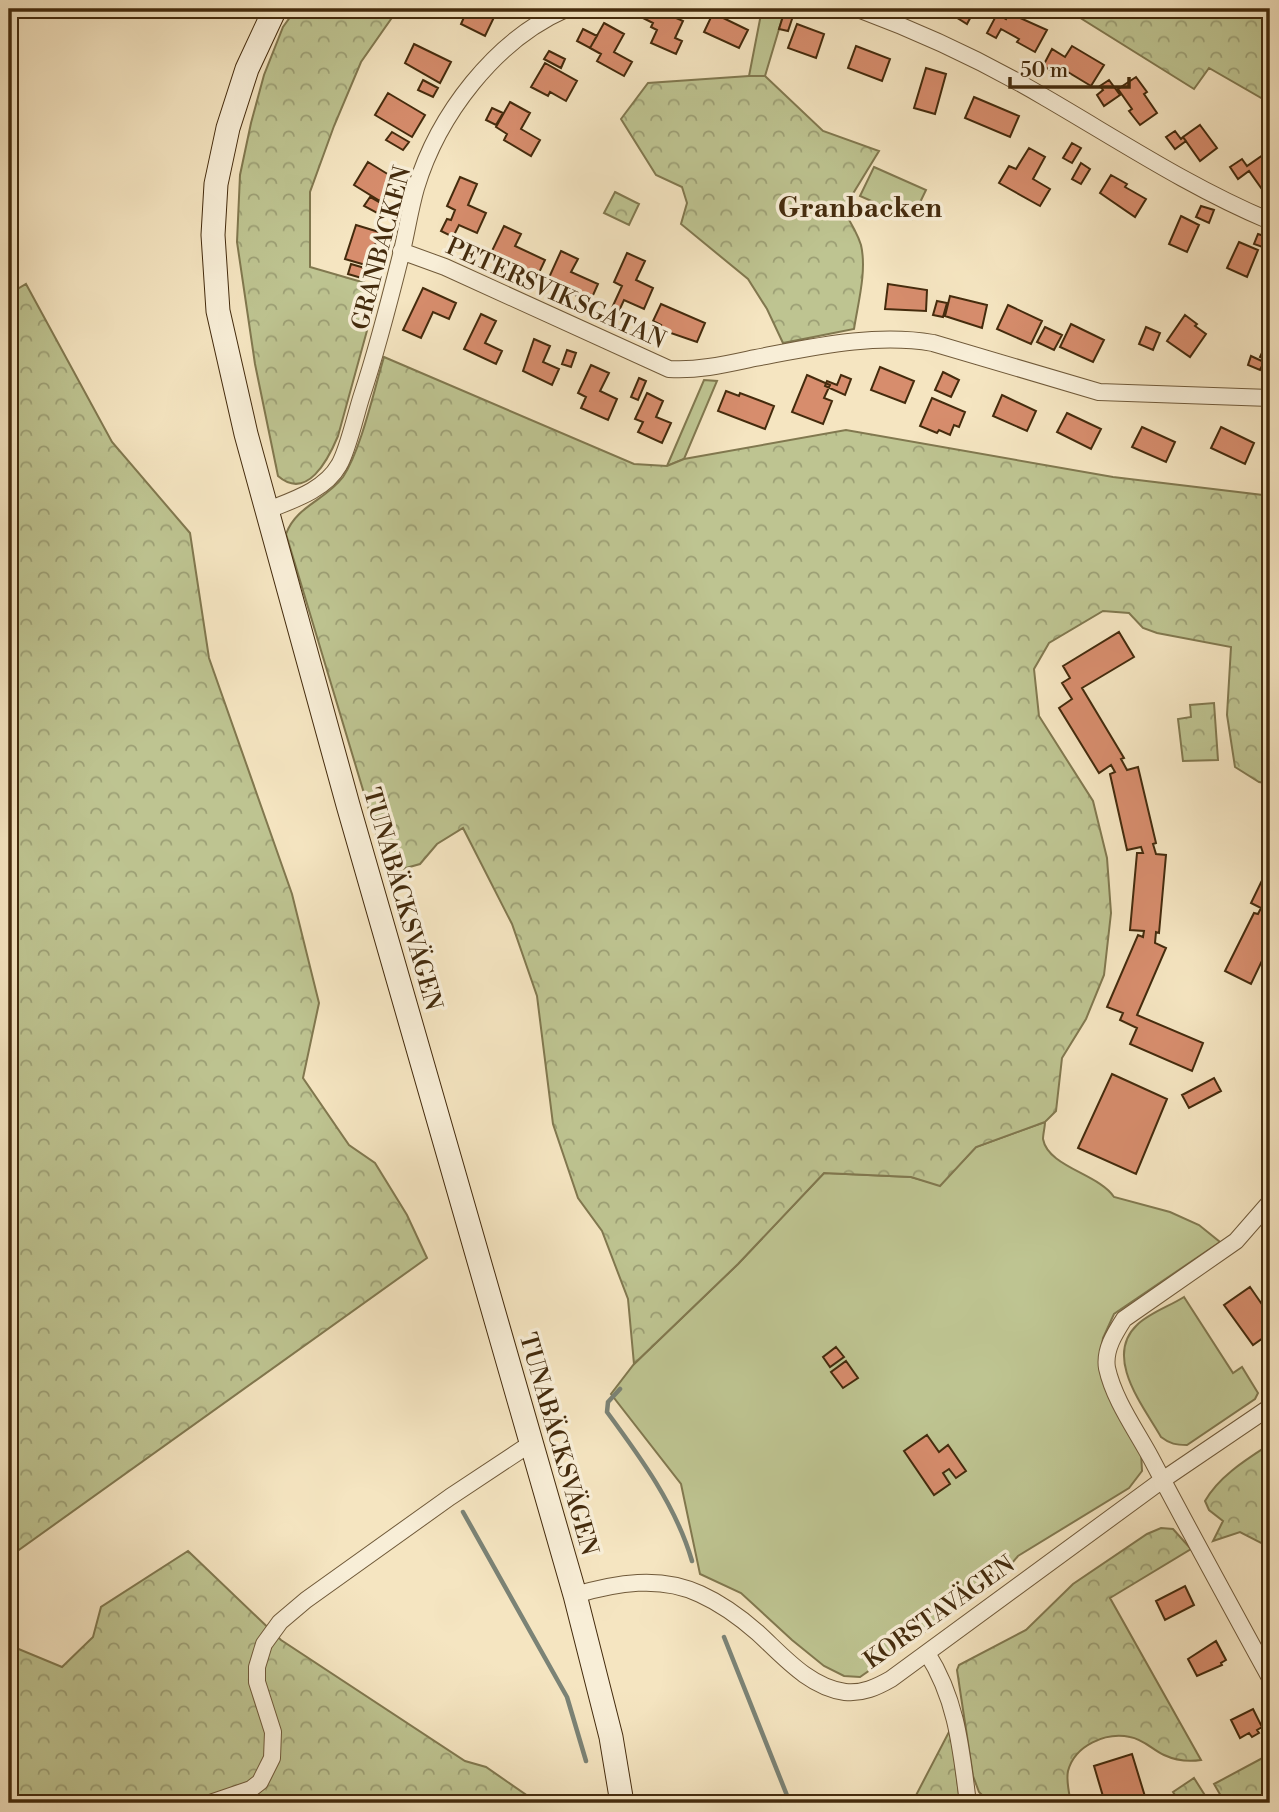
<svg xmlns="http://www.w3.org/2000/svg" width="1279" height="1812" viewBox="0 0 1279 1812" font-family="'Libre Bodoni',serif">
<defs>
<pattern id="forest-crowns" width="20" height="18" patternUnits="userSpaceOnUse" patternTransform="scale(1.75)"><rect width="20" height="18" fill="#bec491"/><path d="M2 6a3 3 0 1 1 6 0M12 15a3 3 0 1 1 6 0" fill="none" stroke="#9c9f75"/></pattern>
</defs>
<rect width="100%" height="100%" fill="#f5e5c1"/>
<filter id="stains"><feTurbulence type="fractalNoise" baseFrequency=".00286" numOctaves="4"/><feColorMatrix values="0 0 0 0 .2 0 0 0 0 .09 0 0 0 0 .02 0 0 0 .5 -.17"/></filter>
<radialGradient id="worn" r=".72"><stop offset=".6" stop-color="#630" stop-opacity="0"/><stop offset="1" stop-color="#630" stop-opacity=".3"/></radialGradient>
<path fill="#bec491" stroke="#81784f" stroke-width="2" d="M762,9H785L765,76H749Z
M874,167L926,190L912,219L860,196Z
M704,380L717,381L684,459L667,466Z
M1045,1122C1045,1127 1043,1134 1043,1139C1048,1167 1099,1174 1114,1197L1170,1212L1199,1225L1220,1242L1114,1314L1103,1338L1099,1362L1104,1385L1141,1451L1142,1471L1129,1488L1018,1556L996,1582L860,1677L844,1676L824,1666L792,1640L741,1593L700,1574L681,1484L611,1394L634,1364L738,1264L824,1173L911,1177L940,1185L976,1147Z
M1184,1297L1233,1373L1242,1367L1258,1393L1255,1399L1187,1445C1176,1445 1170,1444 1161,1437C1144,1407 1103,1357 1137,1325C1149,1313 1170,1306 1184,1297Z"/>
<path fill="url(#forest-crowns)" stroke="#81784f" stroke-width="2" d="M296,9H398L361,62L334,126L310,192V267L379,287L338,436C328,460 307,501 278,476L255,364L237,242L240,175L251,123L264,75L283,27Z
M1066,9H1270V103L1209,68L1194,89Z
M749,76H765L823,131L879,151L843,210C850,221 857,232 861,245C867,271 858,303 854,329L783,343L767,309L748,279L681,224L687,203L682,187L656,175L621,119L648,83Z
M615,192L639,204L629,225L604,213Z
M26,284L112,442L190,533L209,658L292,894L319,1003L303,1078L349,1145L375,1163L407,1215L427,1258L9,1557V294Z
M384,357L634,464L667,466L684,459L846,430L1113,477L1263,495L1270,498V784L1259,782L1235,767L1227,715L1231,647L1157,633L1143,628L1129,613L1103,611L1049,643L1034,669L1039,716L1093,801L1107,858L1111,913L1104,975L1086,1019L1062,1058L1056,1111L1045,1122L976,1147L940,1186L911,1177L824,1173L738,1264L634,1364L628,1299L602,1231L578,1198L553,1124L537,996L512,924L463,828L437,844L420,864L388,873L286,534C296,506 326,500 343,477C361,450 374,390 384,357Z
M1214,703L1218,760L1183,761L1178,719L1191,717L1190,705Z
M1270,1444V1536L1265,1545L1240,1532L1213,1541L1223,1521L1209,1510L1205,1501C1219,1476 1247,1459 1270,1444Z
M1161,1528L1173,1529L1191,1549L1110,1598L1201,1760C1188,1762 1177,1761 1164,1755C1153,1750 1143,1739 1130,1737C1106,1732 1075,1745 1068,1771C1066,1781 1069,1793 1071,1803H990L979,1792L973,1776L957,1670L959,1665L1026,1630L1073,1584L1147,1534Z
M188,1551L281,1640L465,1761L486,1767L538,1803H9V1645L62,1667L93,1637L101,1607Z
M951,1728L960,1803H912Z
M1270,1754V1803H1225L1214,1784Z
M1194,1778L1206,1797L1197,1803H1180L1173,1792Z"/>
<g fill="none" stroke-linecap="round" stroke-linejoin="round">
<path stroke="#7b8376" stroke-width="4.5" d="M620,1389L608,1402L607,1412C641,1458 676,1506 692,1561
M463,1512L567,1697L586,1761
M724,1637L790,1803"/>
</g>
<path fill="#d78d6d" stroke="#442b0d" stroke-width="2" d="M452,9H498L485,36L461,24L465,15Z
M643,9L657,12L658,10L683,21L675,38L682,41L676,54L651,43L657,30L651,27L653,23L639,16Z
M943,9H975L967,24Z
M713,13L748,30L739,48L704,32Z
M784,13L793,16L788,31L779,29Z
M1009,13L1047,30L1035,52L1017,42L1019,39L1001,29L996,38L987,33L997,14L1006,19Z
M604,23L624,34L614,52L632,62L624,76L597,61L601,54L590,48Z
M797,24L824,34L816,58L788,48Z
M583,29L597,36L590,48L577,41Z
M414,44L451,62L440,83L405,63Z
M856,46L890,59L882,81L848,68Z
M1072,46L1104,65L1091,86L1061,68L1058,74L1043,66L1052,49L1065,57Z
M549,51L565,59L561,68L544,59Z
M545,63L577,81L566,101L550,92L548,96L531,87Z
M926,68L946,74L935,114L914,108Z
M1136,77L1147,92L1144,94L1157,113L1140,125L1129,111L1132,109L1118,89Z
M423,80L438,88L433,97L418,90Z
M1109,80L1120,95L1104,106L1097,95L1103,90L1100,86Z
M388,93L425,115L412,137L375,115Z
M974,97L1019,116L1010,137L965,118Z
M510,102L530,113L521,129L540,140L531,156L504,140L507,134L496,127Z
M492,108L503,113L496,125L486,120Z
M1200,125L1217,148L1200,161L1183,137Z
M1175,131L1181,139L1183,137L1186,141L1175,149L1166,137Z
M392,132L409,142L403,150L386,140Z
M1072,143L1081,148L1072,163L1063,158Z
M1029,148L1045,157L1033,179L1050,189L1040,206L999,183L1009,166L1016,169Z
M1263,155L1270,166V187L1264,192L1249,171L1238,179L1230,167L1242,159L1247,166Z
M368,162L394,178L380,201L354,185Z
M1081,163L1090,169L1081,184L1072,179Z
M1111,175L1127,184L1125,187L1146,199L1135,217L1100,193Z
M460,177L477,184L468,205L486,213L477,233L459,225L453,237L441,231L447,219L451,220L455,210L447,206Z
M370,197L384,205L379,214L364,206Z
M1201,206L1214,210L1209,223L1196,217Z
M1181,216L1199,225L1187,252L1169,244Z
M356,225L379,232L369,266L345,259Z
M504,226L521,234L515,246L545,260L537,277L490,255Z
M1258,234L1270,238L1268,249L1254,244Z
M1239,242L1258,250L1247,277L1227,268Z
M561,251L578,259L571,272L598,284L590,302L547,282Z
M627,253L645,261L636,280L653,288L644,309L624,300L618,313L611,310L622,286L614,282Z
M351,264L368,269L365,279L348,274Z
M888,284L927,290L926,311L885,309Z
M423,288L456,303L449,319L433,312L421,338L403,330Z
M950,296L987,305L982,328L945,316Z
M937,301L947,303L943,317L933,315Z
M661,304L705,323L697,342L659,329L661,325L653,321Z
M1008,305L1042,321L1031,344L997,329Z
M481,314L496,321L485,343L502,351L496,364L464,349Z
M1185,315L1197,324L1195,326L1206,334L1190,357L1167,341Z
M1071,324L1104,340L1093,362L1060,347Z
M1045,327L1062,335L1054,350L1037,342Z
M1146,327L1160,333L1153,350L1139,344Z
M1269,338L1270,339V361L1260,357Z
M534,339L550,346L543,362L559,369L552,385L523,371Z
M567,350L576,353L571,367L562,364Z
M1251,356L1264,362L1260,370L1248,365Z
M591,365L609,373L600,391L617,399L608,420L581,408L586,397L578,393Z
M880,367L914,381L905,403L871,390Z
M943,372L959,380L951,397L935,390Z
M807,375L830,385L824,398L832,401L823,424L792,412Z
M841,375L851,379L845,395L825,386L827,381L837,385Z
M639,378L646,381L638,400L631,397Z
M726,391L739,396L740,393L774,406L765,429L718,411Z
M647,393L663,401L656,417L671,423L662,443L638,432L643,422L635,419Z
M1002,395L1036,411L1027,431L993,416Z
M932,398L965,412L959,427L954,425L950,435L939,430L937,433L920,426Z
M1067,413L1101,429L1091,449L1057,432Z
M1142,427L1175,442L1166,462L1132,447Z
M1221,427L1254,443L1245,464L1211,448Z
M1119,632L1134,657L1082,688L1124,758L1121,759L1127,770L1138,767L1156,843L1153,844L1156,854L1166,855L1159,933L1156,932L1155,943L1166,948L1137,1015L1203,1043L1192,1071L1130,1044L1137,1028L1120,1020L1123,1013L1107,1007L1138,935L1143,937L1144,931L1130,930L1137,853H1143L1141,847L1127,850L1110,774L1115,772L1111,765L1099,773L1059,708L1072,699L1062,683L1070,678L1063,666Z
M1270,864V944L1251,984L1225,971L1254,913L1258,914L1261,908L1251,903Z
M1112,1074L1167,1099L1136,1174L1078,1148Z
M1214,1078L1221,1091L1189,1108L1182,1095Z
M1250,1287L1270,1316V1333L1253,1345L1224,1305Z
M836,1347L844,1357L830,1367L823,1357Z
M846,1361L858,1378L843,1388L831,1372Z
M927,1435L939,1452L948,1445L966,1471L956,1478L949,1469L943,1473L950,1484L934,1495L904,1451Z
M1185,1586L1194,1605L1165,1620L1156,1601Z
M1216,1641L1226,1660L1221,1663L1222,1665L1197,1676L1188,1659Z
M1253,1709L1262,1727L1257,1730L1259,1733L1252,1737L1249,1733L1240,1738L1231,1720Z
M1132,1754L1147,1803H1105L1094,1766Z"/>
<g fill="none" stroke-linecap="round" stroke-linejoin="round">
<g stroke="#705a3a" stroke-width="18">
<path id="street" d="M858,9C923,33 985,62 1046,98C1120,141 1191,188 1270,221
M401,251L445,267L669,369C698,371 727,364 755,358C814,347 874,333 933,343L1099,392L1270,398
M268,510C293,500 325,490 339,465C348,450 356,413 362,395C378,347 390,299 402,251C407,230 410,209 416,188C438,115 495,40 566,9
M1270,1202L1236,1241L1124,1319C1115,1333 1104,1350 1107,1368C1114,1400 1136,1430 1151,1458C1190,1532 1230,1605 1270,1678
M575,1595C616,1583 660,1575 700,1594C720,1603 741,1618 758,1633C783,1656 809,1687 845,1692C862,1694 877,1687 891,1679L1161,1481L1270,1407
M927,1653C957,1700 961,1749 968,1803
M210,1803L251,1789L260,1782L272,1758L273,1732L257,1682V1667L264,1644L280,1622L306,1600L450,1497L530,1444"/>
</g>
<g stroke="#442b0d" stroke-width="25">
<path id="secondary" d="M275,9L247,69L228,128L216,184L213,235L218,311L246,434L348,805L575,1595L611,1737L622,1803"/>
</g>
<use href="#street" stroke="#f8eed7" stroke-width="16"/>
<use href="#secondary" stroke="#f8eed7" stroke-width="23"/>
</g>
<g text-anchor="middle" stroke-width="7" stroke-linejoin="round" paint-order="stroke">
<g font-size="24" fill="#442b0d" stroke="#f8eed7">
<text transform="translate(381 248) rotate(-75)" y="8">GRANBACKEN</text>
<text transform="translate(556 293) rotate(24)" y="8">PETERSVIKSGATAN</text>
<text transform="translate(403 899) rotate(74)" y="8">TUNABÄCKSVÄGEN</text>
<text transform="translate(559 1444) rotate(74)" y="8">TUNABÄCKSVÄGEN</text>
<text transform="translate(939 1612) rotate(-35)" y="8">KORSTAVÄGEN</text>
</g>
<g font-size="28" font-weight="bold" fill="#442b0d" stroke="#f8eed7">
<text x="860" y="217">Granbacken</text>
</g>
</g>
<rect width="1279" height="1812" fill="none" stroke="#f5e5c1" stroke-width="35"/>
<rect x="10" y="10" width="1258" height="1791" fill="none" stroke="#442b0d" stroke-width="3.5"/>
<rect x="18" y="18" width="1244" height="1777" fill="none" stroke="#442b0d" stroke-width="2"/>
<path d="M1010 77v10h119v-10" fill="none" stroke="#442b0d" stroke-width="3.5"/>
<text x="1020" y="77" font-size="21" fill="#442b0d" stroke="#f8eed7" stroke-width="5" paint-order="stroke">50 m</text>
<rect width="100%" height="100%" filter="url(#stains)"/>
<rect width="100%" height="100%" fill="url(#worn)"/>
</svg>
